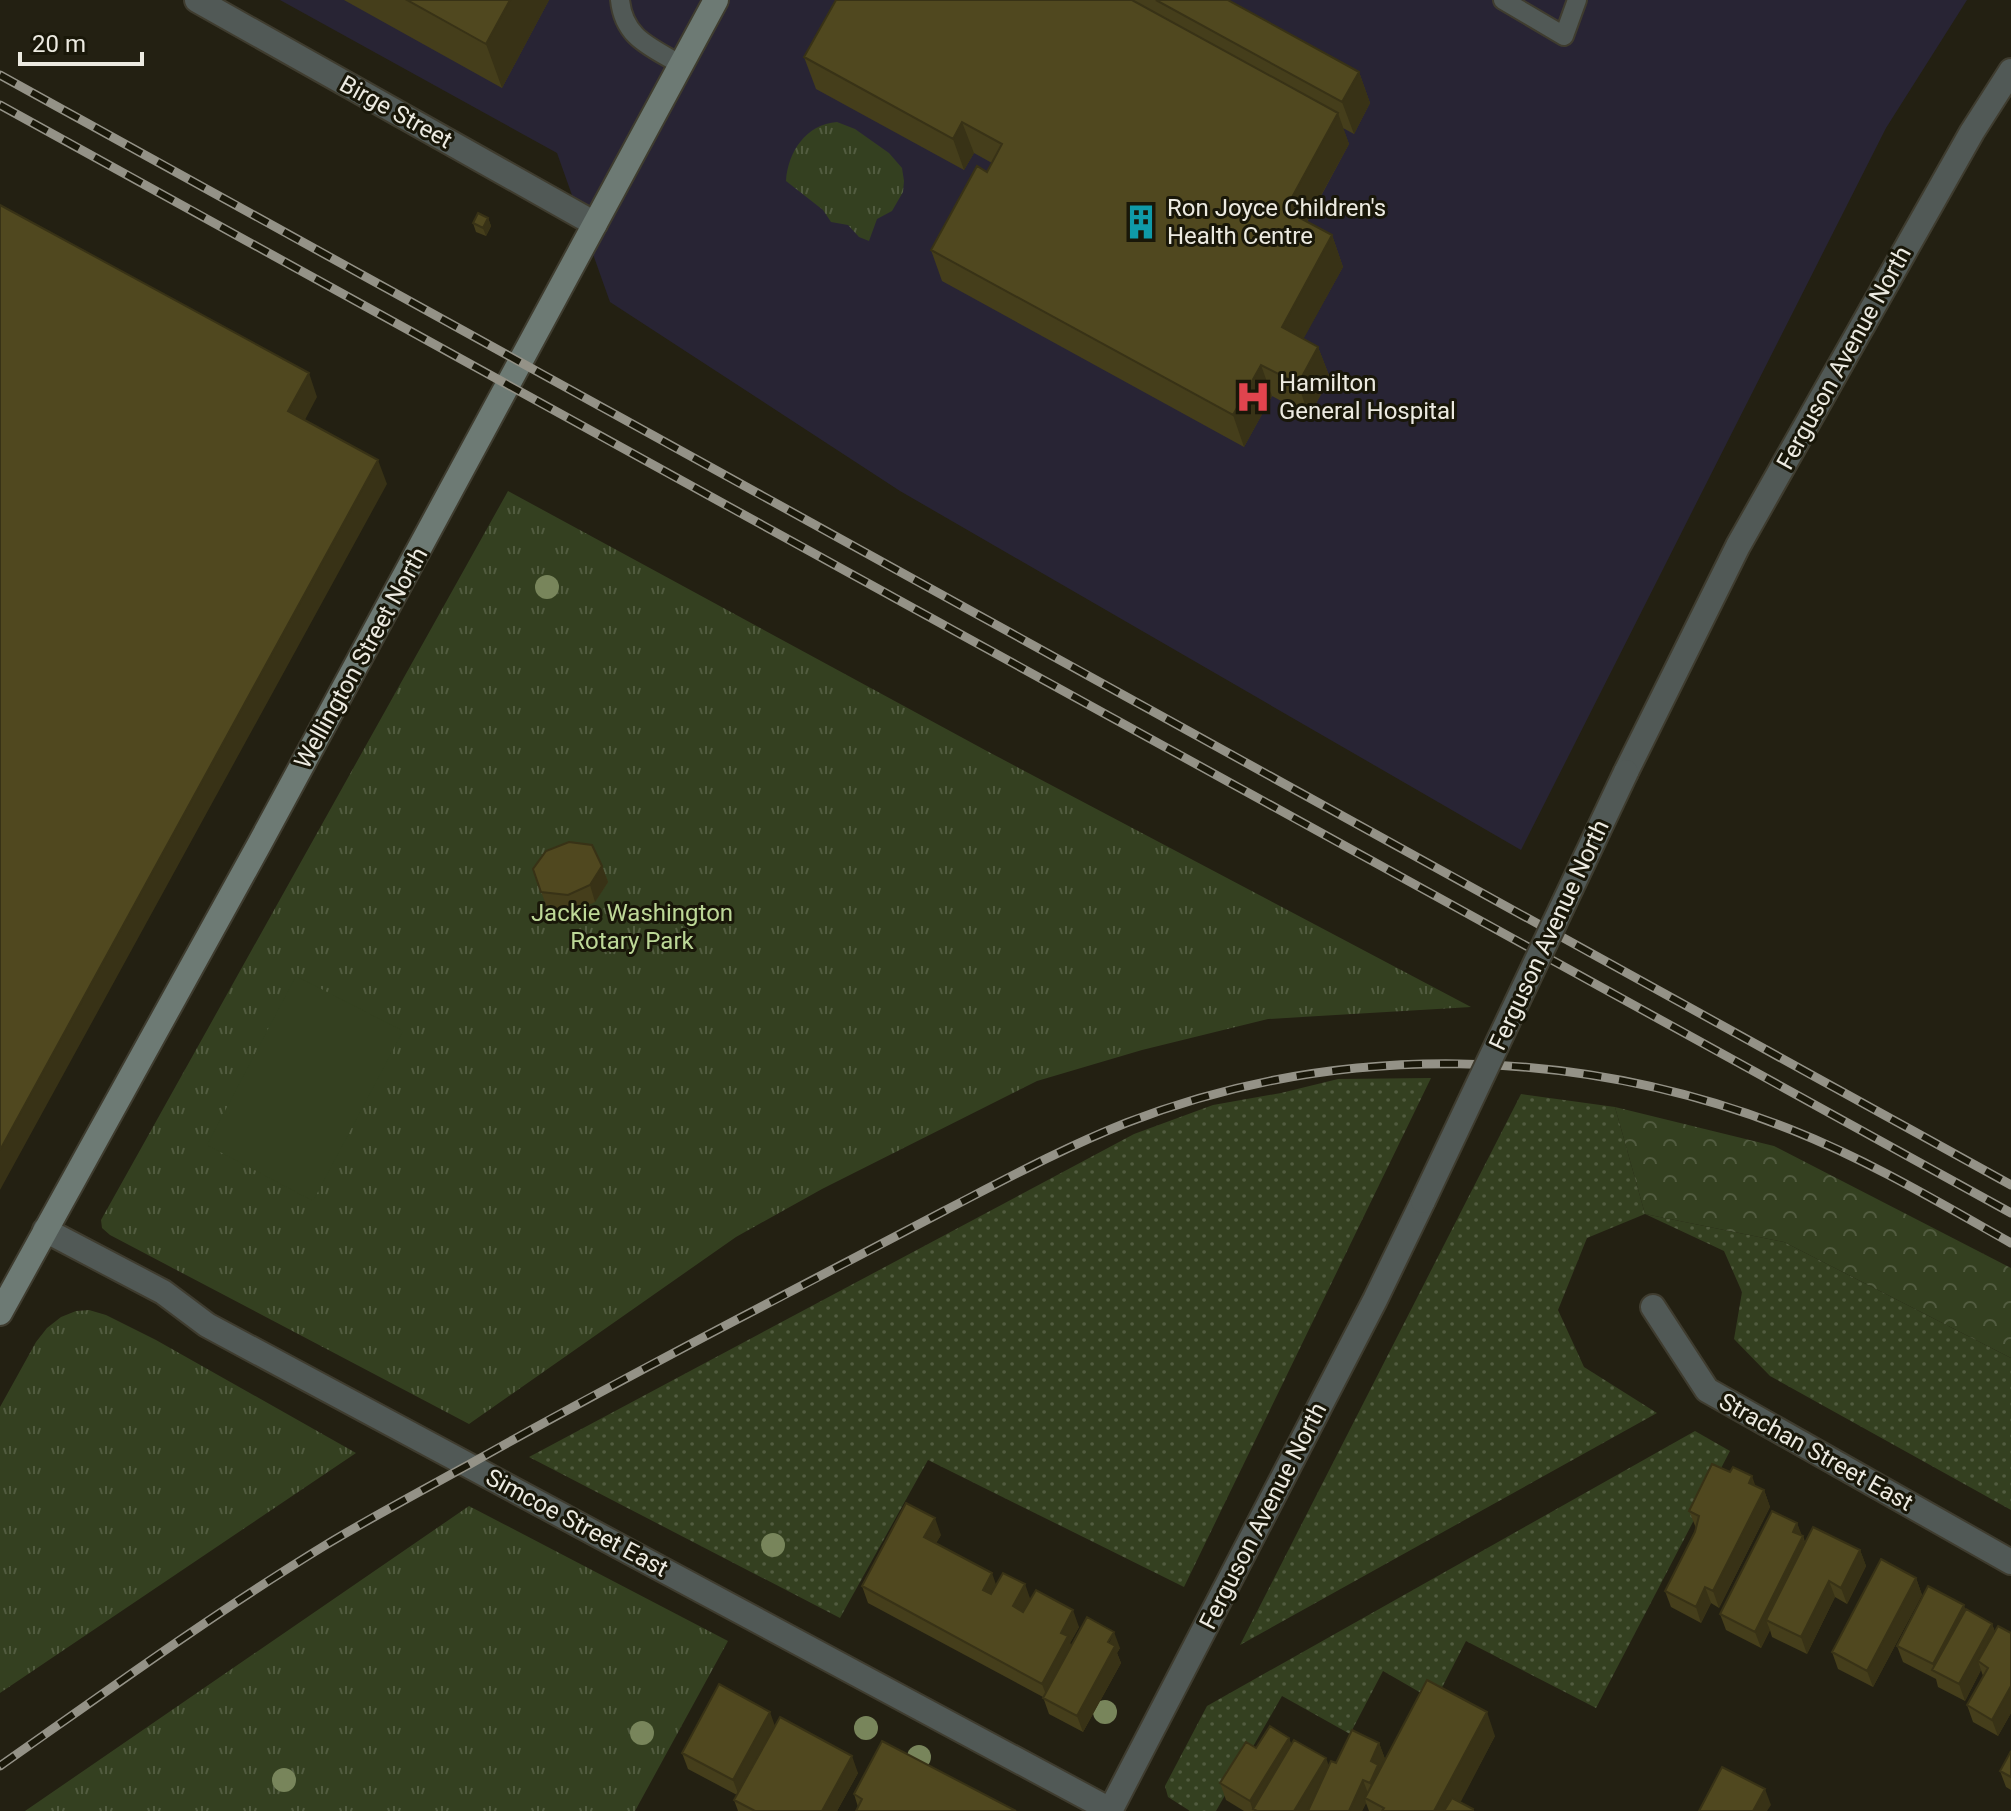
<svg xmlns="http://www.w3.org/2000/svg" width="2011" height="1811" viewBox="0 0 2011 1811" font-family="Roboto,sans-serif">
<defs>
<pattern id="grass-dots" width="8" height="8" patternUnits="userSpaceOnUse" patternTransform="scale(2)"><rect width="8" height="8" fill="#344020"/><path d="M2 2h.1M6 6h.1" fill="none" stroke="#525c40" stroke-width="1.8" stroke-linecap="round"/></pattern>
<pattern id="forest-crowns" width="20" height="18" patternUnits="userSpaceOnUse" patternTransform="scale(2)"><rect width="20" height="18" fill="#344020"/><path d="M2 6a3 3 0 1 1 6 0M12 15a3 3 0 1 1 6 0" fill="none" stroke="#525c40"/></pattern>
<pattern id="park-tufts" width="24" height="20" patternUnits="userSpaceOnUse" patternTransform="scale(2)"><rect width="24" height="20" fill="#344020"/><path d="M3 7l-1-3M5 7V3M7 7l1-3M15 17l-1-3M17 17v-4M19 17l1-3" fill="none" stroke="#525c40"/></pattern>
</defs>
<rect width="100%" height="100%" fill="#232012"/>
<path fill="#282434" d="M280,0H1967L1886,128L1521,850L900,491L610,302L557,153Z"/>
<path fill="url(#grass-dots)" d="M1431,1078L1184,1587L928,1460L840,1618L529,1457L1134,1134L1213,1105L1281,1093L1338,1079Z
M1521,1094L1615,1107L1645,1214L1784,1242L2011,1358V1510L1770,1376L1734,1339L1742,1292L1724,1251L1645,1214L1587,1238L1558,1310L1584,1367L1657,1413L1240,1645Z
M1695,1431L1730,1451L1596,1708L1466,1641L1435,1701L1383,1671L1350,1734L1282,1696L1216,1811H1190L1168,1797L1165,1786L1207,1706Z"/>
<path fill="url(#forest-crowns)" d="M1615,1107L1774,1146L2011,1268V1358L1784,1242L1645,1214Z"/>
<path fill="url(#park-tufts)" d="M837,122L855,129L889,153L902,168L904,181L903,192L892,211L877,219L869,241L859,237L848,225L831,222L823,210L786,181C788,152 806,124 837,122Z
M508,491L985,750L1471,1007L1268,1019L1142,1050L1037,1081L822,1189L736,1237L469,1424L110,1235L102,1228L101,1220Z
M89,1310L106,1315L156,1340L356,1453L0,1693V1407L36,1342L47,1328L61,1317L76,1311Z
M469,1506L728,1641L635,1811H25Z"/>
<path fill="#344020" d="M296,976L403,1031L313,1201L207,1145Z"/>
<g fill="none" stroke-linecap="round" stroke-linejoin="round">
<g stroke="#3f3c2f" stroke-width="22">
<path id="lane" d="M620,0C624,39 652,47 681,65
M1503,0L1564,36L1577,0"/>
</g>
<g stroke="#3f3c2f" stroke-width="28">
<path id="street" d="M197,0L595,224
M1626,772L1738,546L1972,132L2011,71
M45,1230L163,1292L207,1325L1112,1811
M1653,1307L1707,1390L2011,1562
M1110,1811L1375,1300L1423,1201"/>
</g>
<g stroke="#3f3c2f" stroke-width="28">
<path id="secondary" d="M0,1313L260,843L716,0"/>
</g>
<use href="#lane" stroke="#515956" stroke-width="18"/>
<use href="#street" stroke="#515956" stroke-width="24"/>
<use href="#secondary" stroke="#6d7a74" stroke-width="24"/>
<g stroke="#949287" stroke-width="9">
<path id="rail" d="M0,75L2011,1185
M0,105L2011,1213
M0,1766C107,1691 213,1614 324,1546C372,1517 421,1491 470,1464C558,1414 647,1367 736,1320C806,1284 875,1247 944,1211C1004,1180 1063,1148 1126,1123C1339,1040 1580,1046 1792,1130C1868,1160 1940,1203 2011,1243"/>
</g>
<use href="#rail" stroke="#191709" stroke-width="6" stroke-dasharray="18" stroke-linecap="butt"/>
<g stroke="#3f3c2f" stroke-width="28" stroke-linecap="butt">
<path id="street-bridge" d="M1423,1201L1626,772"/>
</g>
<use href="#street-bridge" stroke="#515956" stroke-width="24"/>
</g>
<g fill="#78855b">
<circle cx="547" cy="587" r="12"/>
<circle cx="773" cy="1545" r="12"/>
<circle cx="1105" cy="1712" r="12"/>
<circle cx="866" cy="1728" r="12"/>
<circle cx="642" cy="1733" r="12"/>
<circle cx="919" cy="1757" r="12"/>
<circle cx="284" cy="1780" r="12"/>
</g>
<path fill="#453e1b" d="M344,0H549L502,88Z
M836,0H1228L1359,72L1370,103L1354,134L1343,128L1349,144L1307,222L1332,235L1343,267L1303,339L1318,347L1330,378L1309,416L1272,396L1244,447L942,281L931,250L987,172L992,163L974,153L964,170L816,89L804,57Z
M488,218L491,226L486,236L476,232L473,223Z
M602,866L608,882L595,902L573,912L547,908L533,869Z
M1756,1487L1764,1490L1770,1507L1719,1608L1711,1603L1701,1623L1671,1607L1665,1591L1696,1528L1689,1511Z
M1797,1523L1801,1535L1803,1536L1805,1542L1860,1550L1866,1566L1847,1604L1835,1597L1807,1654L1772,1637L1770,1630L1761,1648L1726,1630L1720,1614Z
M941,1535L936,1543L996,1585L1030,1600L1079,1627L1070,1643L1071,1645L1120,1648L1117,1653L1121,1663L1083,1732L1049,1714L1043,1697L868,1603L862,1586Z
M1916,1578L1922,1595L1873,1687L1838,1669L1832,1652Z
M1966,1610L1992,1624L1995,1632L2011,1633V1713L1998,1736L1973,1722L1967,1705L1983,1676L1981,1670L1965,1701L1938,1687L1936,1679L1903,1662L1897,1646Z
M775,1726L858,1773L837,1811H738L734,1800L737,1795L688,1769L682,1753Z
M1495,1736L1460,1802L1473,1809L1474,1811H1369L1366,1803L1362,1811H1244L1226,1800L1220,1783L1256,1748L1289,1738L1291,1744L1329,1767L1379,1743L1385,1759Z
M2011,1751V1790L2006,1787L2000,1771Z
M854,1794L1016,1811L858,1807Z"/>
<path fill="#383216" d="M510,0H549L502,88L486,44Z
M1359,72L1370,103L1354,134L1342,102Z
M1338,113L1349,144L1296,241L1285,210Z
M962,122L974,153L964,170L953,139Z
M488,218L491,226L486,236L483,228Z
M1332,235L1343,267L1293,358L1282,327Z
M1318,347L1330,378L1309,416L1298,384Z
M1261,365L1272,396L1244,447L1233,415Z
M309,373L317,397L297,435L288,411Z
M378,460L387,484L0,1190V1150Z
M602,866L608,882L595,902L590,885Z
M1752,1476L1758,1493L1749,1483Z
M1764,1490L1770,1507L1719,1608L1713,1591Z
M935,1518L941,1535L930,1553L924,1537Z
M1797,1523L1809,1553L1766,1620L1770,1630L1761,1648L1755,1632Z
M1860,1550L1866,1566L1847,1604L1841,1588Z
M992,1573L998,1590L989,1606L983,1590Z
M1916,1578L1922,1595L1873,1687L1867,1671Z
M1829,1581L1835,1597L1807,1654L1801,1637Z
M1025,1584L1031,1601L1019,1622L1013,1606Z
M1705,1587L1711,1603L1701,1623L1696,1607Z
M1964,1605L1970,1622L1935,1672L1933,1664Z
M1073,1610L1079,1627L1070,1643L1074,1652L1048,1700L1042,1684L1061,1633Z
M1992,1624L1998,1640L1978,1661L1981,1670L1965,1701L1959,1684Z
M1114,1632L1120,1648L1117,1653L1121,1663L1083,1732L1077,1716Z
M2011,1686V1713L1998,1736L1992,1720Z
M770,1712L776,1729L739,1796L733,1780Z
M1487,1712L1495,1736L1456,1811H1434Z
M1289,1738L1295,1754L1253,1809V1811L1250,1801Z
M1379,1743L1385,1759L1376,1799L1370,1783L1371,1761Z
M852,1756L858,1773L837,1811H822Z
M1326,1758L1332,1774L1310,1811H1294Z
M1363,1780L1369,1796L1365,1798L1366,1803L1362,1811H1349Z
M1765,1789L1771,1805L1767,1811H1753Z"/>
<path fill="#50481f" stroke="#383216" stroke-width="2" d="M407,0H510L486,44Z
M836,0H1132L1338,113L1285,210L1332,235L1282,327L1318,347L1298,384L1261,365L1233,415L931,250L977,166L987,172L1002,144L962,122L953,139L804,57Z
M1156,0H1228L1359,72L1342,102Z
M0,205L309,373L288,411L378,460L0,1150Z
M478,213L488,218L483,228L473,223Z
M569,842L592,845L602,866L590,885L568,895L541,892L533,869L546,851Z
M1712,1464L1730,1472L1733,1467L1752,1476L1749,1483L1764,1490L1713,1591L1705,1587L1696,1607L1665,1591L1695,1532L1699,1516L1689,1511Z
M906,1503L935,1518L924,1537L992,1573L983,1590L991,1594L1003,1573L1025,1584L1013,1606L1023,1612L1036,1590L1073,1610L1061,1633L1068,1636L1042,1684L862,1586Z
M1772,1511L1797,1523L1793,1532L1803,1536L1755,1632L1720,1614Z
M1813,1527L1860,1550L1841,1588L1829,1581L1801,1637L1766,1620Z
M1881,1559L1916,1578L1867,1671L1832,1652Z
M1928,1586L1964,1605L1933,1664L1897,1646Z
M1966,1609L1992,1624L1959,1684L1932,1670Z
M1087,1617L1114,1632L1108,1642L1115,1646L1077,1716L1043,1698Z
M1998,1626L2011,1633V1686L1992,1720L1967,1705L1988,1668L1978,1661Z
M1427,1680L1487,1712L1434,1811H1382L1384,1808L1365,1798Z
M719,1684L770,1712L733,1780L682,1753Z
M780,1717L852,1756L822,1811H755L734,1800Z
M1270,1726L1289,1738L1250,1801L1220,1783L1246,1742L1256,1748Z
M1352,1730L1379,1743L1371,1761L1378,1765L1370,1783L1363,1780L1349,1811H1308L1331,1761L1336,1763Z
M1294,1740L1326,1758L1294,1811H1257L1253,1809Z
M882,1741L1016,1811H856L862,1799L854,1794Z
M2011,1751V1777L2000,1771Z
M1722,1767L1765,1789L1753,1811H1699Z
M1452,1798L1473,1809L1472,1811H1444Z"/>
<defs>
<g id="building-bare" transform="scale(2.76)"><path d="M-4-6H4V6H1V3H-1V6H-4ZM-2.5-4.3h1.7v1.8h-1.7ZM.8-4.3h1.7v1.8H.8ZM-2.5-1h1.7V.8h-1.7ZM.8-1h1.7V.8H.8Z" fill="#0f9aa8" stroke="#191709" stroke-width="2.5" paint-order="stroke"/></g>
<g id="hospital-bare" transform="scale(2.76)"><path d="M-5-5h3v3.5h4V-5h3V5h-3V1.5h-4V5h-3Z" fill="#e0444e" stroke="#191709" stroke-width="2.5" paint-order="stroke"/></g>
</defs>
<g fill-rule="evenodd">
<use href="#building-bare" x="1141" y="222"/>
<use href="#hospital-bare" x="1253" y="397"/>
</g>
<g text-anchor="middle" stroke-width="6" stroke-linejoin="round" paint-order="stroke">
<g font-size="24" fill="#eceae1" stroke="#191709">
<text transform="translate(396 112) rotate(29)" y="8">Birge Street</text>
<text transform="translate(1844 358) rotate(-61)" y="8">Ferguson Avenue North</text>
<text transform="translate(361 658) rotate(-61)" y="8">Wellington Street North</text>
<text transform="translate(1549 935) rotate(-65)" y="8">Ferguson Avenue North</text>
<text transform="translate(1816 1452) rotate(29)" y="8">Strachan Street East</text>
<text transform="translate(1263 1516) rotate(-63)" y="8">Ferguson Avenue North</text>
<text transform="translate(577 1523) rotate(28)" y="8">Simcoe Street East</text>
</g>
<g font-size="24" fill="#eceae1" stroke="#191709" text-anchor="start">
<text x="1167" y="216">Ron Joyce Children's<tspan x="1167" dy="28">Health Centre</tspan></text>
<text x="1279" y="391">Hamilton<tspan x="1279" dy="28">General Hospital</tspan></text>
</g>
<g font-size="24" fill="#bdd897" stroke="#191709">
<text x="632" y="921">Jackie Washington<tspan x="632" dy="28">Rotary Park</tspan></text>
</g>
</g>
<path d="M20 52v12h122v-12" fill="none" stroke="#eceae1" stroke-width="4"/>
<text x="32" y="52" font-size="24" fill="#eceae1" stroke="#191709" stroke-width="6" paint-order="stroke">20 m</text>
</svg>
